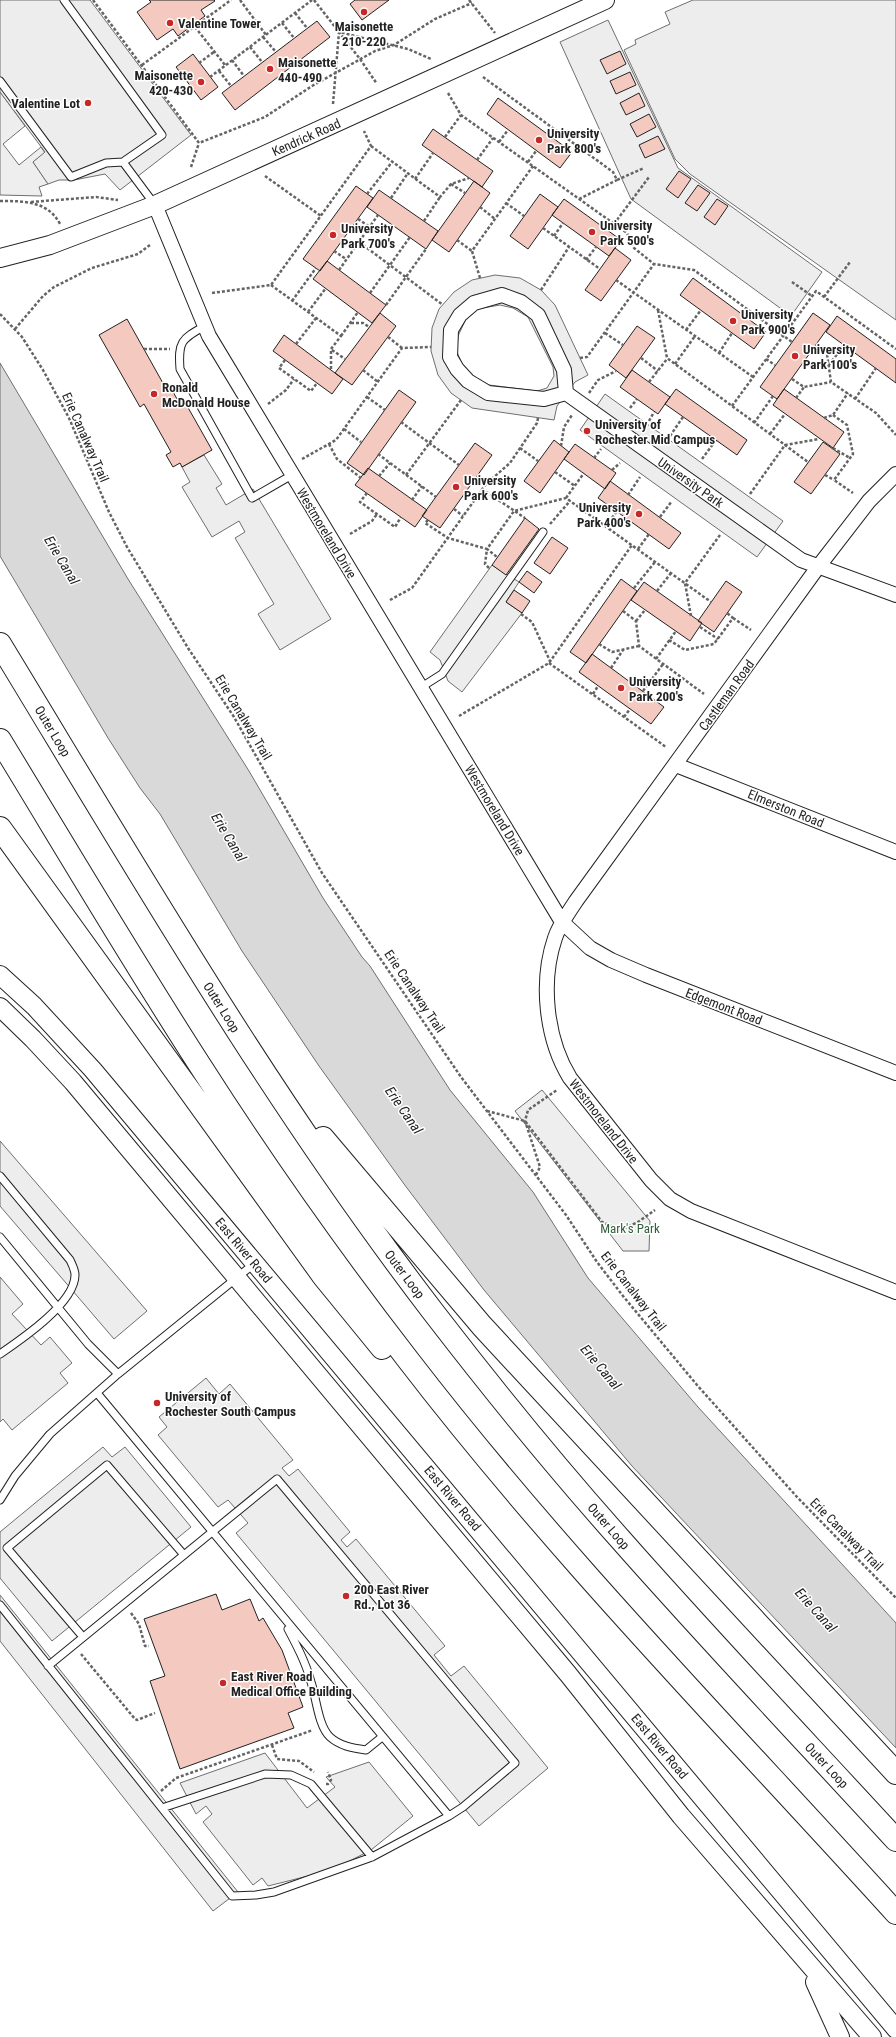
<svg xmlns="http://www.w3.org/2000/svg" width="896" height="2037" viewBox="0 0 896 2037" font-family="'Roboto Condensed',sans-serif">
<rect width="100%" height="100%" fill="#fff"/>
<path fill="#eee" stroke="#6f6f6f" d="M0,92L25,126L3,144L19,165L41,147L45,153L33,162L48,184L39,187L42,196L0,195Z
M542,1090L650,1221L649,1251H623L515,1111Z"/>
<path fill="#ededed" stroke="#6f6f6f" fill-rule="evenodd" d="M0,0H90L191,135L120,190L105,174L74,180H59L48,184L33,162L45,152L0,92Z
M693,0H896V320L690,174L675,159L624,50L636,44L635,40L670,24L665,12Z
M608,20L678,168L822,272L791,316L631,199L560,42Z
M495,275L520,278L541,290L555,305L588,375L575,382L557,406L554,420L472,408L451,393L438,375L431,351L432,328L439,309L454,292L472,280ZM500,305L513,308L528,317L553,367L554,376L547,388L537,391L489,385L475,378L464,368L457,352L458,336L466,319L477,309Z
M605,394L783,521L757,557L580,430Z
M204,455L222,484L216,488L226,505L253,489L331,619L280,650L258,614L274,604L235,538L245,532L239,521L212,537L182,487L190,482L182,467Z
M492,565L519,582L506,602L522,613L462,692L448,681L440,660L430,652Z
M0,1141L147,1311L114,1339L0,1206Z
M0,1277L23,1304L12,1314L41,1345L50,1337L72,1363L60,1373L68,1383L12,1430L3,1419L0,1422Z
M206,1378L219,1394L230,1384L293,1460L282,1468L289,1476L298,1469L350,1532L341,1540L347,1547L356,1539L445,1646L434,1655L451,1676L464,1666L548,1768L479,1826L236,1533L248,1523L228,1500L218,1507L158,1435L167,1427L159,1417Z
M103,1447L112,1457L125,1447L191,1527L52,1641L0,1578V1532Z
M0,1595L238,1892L213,1911L0,1641Z
M265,1753L307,1808L335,1787L326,1777L369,1762L413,1816L371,1850L332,1870L268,1886L262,1878L253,1885L203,1822L212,1814L206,1806L196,1814L180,1783Z"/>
<path fill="#d9d9d9" stroke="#6f6f6f" d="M0,363L128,579L249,771L323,898L362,957L370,966L450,1090L533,1192L588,1278L698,1407L896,1623V1748L632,1466L484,1290L404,1184L319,1066L242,951L160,814L140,788L108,738L0,556Z"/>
<path fill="#f3c9c0" stroke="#222" d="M149,0H214L215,1L201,10L205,16L178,36L173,29L157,40L137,12L151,2Z
M355,0H389L362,20L350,4Z
M317,21L330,37L235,110L222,93Z
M620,51L626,64L607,74L600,60Z
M193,54L218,87L201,100L176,67Z
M630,72L636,85L616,94L610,81Z
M639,93L645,106L626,115L620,103Z
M498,98L572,152L560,168L487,114Z
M649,114L656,127L637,137L630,124Z
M433,129L493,171L482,187L422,145Z
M658,136L665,149L645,158L639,145Z
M679,171L691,179L678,198L666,189Z
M474,181L490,193L449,252L432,240Z
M698,185L710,193L697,211L685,203Z
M356,186L373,198L320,271L303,259Z
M379,190L438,231L426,249L367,207Z
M540,194L558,207L528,249L510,236Z
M564,199L621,240L609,256L552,215Z
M717,199L728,206L715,225L704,217Z
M615,248L631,260L601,301L585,290Z
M327,261L386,305L372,323L313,279Z
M693,278L766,332L754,349L680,295Z
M380,313L396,326L352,385L335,373Z
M813,313L830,325L777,399L760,387Z
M837,316L896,359V383L826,332Z
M127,319L164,385L168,383L181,406L186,404L212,450L182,467L180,463L173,467L166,455L171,452L144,404L140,407L99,335Z
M637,326L655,338L626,378L609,365Z
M284,335L343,379L332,394L273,351Z
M632,370L670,397L658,414L620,387Z
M676,389L747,440L737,455L665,404Z
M784,389L844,432L833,448L773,405Z
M399,390L416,402L364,475L347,463Z
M554,440L569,452L540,493L524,481Z
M823,442L840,454L811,494L794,482Z
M475,443L492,455L440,528L422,516Z
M575,444L616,473L605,489L564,459Z
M368,468L427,510L415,527L355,485Z
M610,481L681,533L669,549L598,498Z
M525,518L539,529L506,575L492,565Z
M552,537L568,548L550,574L534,563Z
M527,571L542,582L534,593L519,582Z
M621,579L637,591L586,663L570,652Z
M726,581L742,592L714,632L698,621Z
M644,582L702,623L690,641L631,600Z
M514,590L530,601L522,613L506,602Z
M592,654L664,707L651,724L579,672Z
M216,1594L222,1610L250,1599L259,1621L263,1618L282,1650L303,1707L288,1713L294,1728L180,1769L150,1681L165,1676L144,1619Z"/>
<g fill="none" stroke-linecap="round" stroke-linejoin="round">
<g stroke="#222" stroke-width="9">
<path id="service" d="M0,81L71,177L106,163L123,162L162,135L64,0
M123,162L155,205
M205,326C181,339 178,342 180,369L252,498L292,475
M420,688L442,674L543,532
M0,1176L70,1260C72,1264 75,1270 75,1275C75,1303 22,1339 0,1354
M0,1237L88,1344L118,1374
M97,1393L449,1816
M0,1500L15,1476L50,1434L118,1374L255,1263
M0,1605L232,1896L256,1895L274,1892L372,1857L449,1816L463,1807L515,1763L277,1479L48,1666
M288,1629C297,1646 306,1663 311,1682C316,1696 318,1726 330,1737C340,1746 352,1748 366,1750L382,1737
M83,1637L7,1548L107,1465L184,1555
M162,1808L265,1774L291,1775L311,1784L372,1857"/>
</g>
<g stroke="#222" stroke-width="16">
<path id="minor" d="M155,205L209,336L562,922L590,948L611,960L646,975L896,1073
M566,393L544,399L488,393L468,381L457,369L450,357L451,330L460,315L474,303L502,295L521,302L538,315L564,370L566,393L801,560L896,595
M896,474L869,501L818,567L576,901C569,912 559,925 555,938C540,982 546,1039 570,1078L651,1180L670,1199L691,1211L896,1292
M676,765L896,852"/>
</g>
<g stroke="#222" stroke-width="20">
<path id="tertiary" d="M0,258L50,245L155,205L605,0
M0,975L34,1006L93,1070L896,2029
M0,1007L33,1039L73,1082L568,1674L681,1816L872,2037
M815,1982L840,2037"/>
</g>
<g stroke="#222" stroke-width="24">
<path id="motorway" d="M0,644C138,871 272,1102 434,1313C494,1391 556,1467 621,1540C711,1642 804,1740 896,1840
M0,740C67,850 133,962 203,1070C267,1170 336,1267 409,1361C559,1556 731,1731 896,1913
M0,828L324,1277L382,1348
M323,1138L482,1326L896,1773"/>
</g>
<path stroke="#646464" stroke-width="2.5" stroke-dasharray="3 2" stroke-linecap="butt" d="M93,0L199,143L265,117L312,86L375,51L394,45L435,19L472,3
M240,0L266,35
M314,0L360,59L377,84
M469,0L495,33
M295,13L307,28
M282,23L294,38
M195,27L225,65
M263,37L276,52
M250,47L262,62
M232,60L244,76
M199,63L214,52
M142,65L231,0
M219,71L231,86
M210,77L312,0
M483,77L613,172L617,180L644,168
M448,93L461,115L627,233L634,248L654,264L694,270L792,342
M333,104L339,32L408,49L431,59
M445,137L461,115
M499,142L508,130
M371,146L440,197L451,184L469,178
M477,160L493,138
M528,162L536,151
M191,167L199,143
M265,176L321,216
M415,179L433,153
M451,184L465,193
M367,194L392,162
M391,198L408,173
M579,199L617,180
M0,201C24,201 48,201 60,224
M31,202L96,197L118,200
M506,203L524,216
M480,207L495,219
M358,219L370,227
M424,221L440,197
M614,224L649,177
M543,228L600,269
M554,236L563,223
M457,240L472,251
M359,242L443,305
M334,251L346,259
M586,260L596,247
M339,270L378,215
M480,278L472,251L533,166
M616,280L753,377
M792,282L812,296
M271,285L341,336L331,349V370
M541,290L569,247
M212,293L271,285L371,146L364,131
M370,293L410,237
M824,297L850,262
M292,301L316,268
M386,305L426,249
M658,310L667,358L808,462
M308,312L326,288
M0,314L22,337L43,370L69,418L109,512L127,547L188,648L234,717L322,873L461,1077L566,1215L597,1262L623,1296L697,1385L797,1497L896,1598
M351,323H363L369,327
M15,329L43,296L54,287L92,268L138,254L150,245
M686,330L701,310
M605,333L623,345
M341,336L358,312
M388,337L402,348
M296,344L316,318
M815,346L827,354L831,382L876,413L896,435
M144,349H170
M332,350L345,359
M719,353L732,333
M580,358L587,357L654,264
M641,358L658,371
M766,359L775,365
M285,360L279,368L311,391L317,383
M675,364L695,336
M829,365L844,345
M363,370L378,382
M792,379L804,387L831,382
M649,382L667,359
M589,393L598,380L616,371
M367,397L385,410
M796,398L804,387
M855,399L876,368
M268,404L286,390L294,379
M732,406L816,291L896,349
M630,408L637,399
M833,415L847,425L853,454L834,480L853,493
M824,418L833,415L848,393
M649,421L654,412
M401,422L459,465
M754,423L773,396
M344,429L361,442
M770,434L785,414
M670,436L683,417
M329,444L337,459L361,478
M561,446L564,427L572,415
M520,448L538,461
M833,448L850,458
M378,454L436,497
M594,458L601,449
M302,459L336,440L402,348L431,347
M702,459L716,440
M612,470L620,463
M555,472L575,486
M406,475L461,400
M825,475L834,480
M379,476L390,463
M477,477L486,484
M482,489L525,518
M367,493L360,502L395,527L401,517
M750,494L785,445L819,439
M628,495L640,477
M566,498L584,473
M412,500L422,486
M454,509L463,516
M660,517L672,501
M428,520L425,523L448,538L487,549L514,511L566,498L711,602
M550,524L570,501
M606,526L617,511
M350,534L372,521L377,514
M638,549L649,534
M489,568L485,564L487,549L497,557
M634,588L655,562
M657,591L671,573
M390,600L412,588L486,484L510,463L537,423L538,418
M623,611L636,621L639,646L704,694
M521,614L532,622L550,661
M691,616L685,583L720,535
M733,618L751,630
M636,621L645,610
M700,627L718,639
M669,640L685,650L714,644L733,618L727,613
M599,644L612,652L639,646
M656,659L676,631
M549,663L666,747
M611,668L623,650
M643,691L663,664
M593,694L598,686
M459,716L549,663L632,545
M624,717L630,709
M487,1111L525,1121L602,1222L620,1230L638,1222L655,1210
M536,1175L540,1167L525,1121L528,1110L557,1090
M131,1613L139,1624L145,1646H149
M81,1654L135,1719L137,1720L155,1713
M272,1745L277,1759L299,1761L314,1772
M326,1784H328L331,1780L328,1772
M161,1791L176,1778L313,1730"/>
<use href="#service" stroke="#fff" stroke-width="7"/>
<use href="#minor" stroke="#fff" stroke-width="14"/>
<use href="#tertiary" stroke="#fff" stroke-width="18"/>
<use href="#motorway" stroke="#fff" stroke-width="22"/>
</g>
<g fill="#c62828" stroke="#fff" stroke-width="1.5">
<circle cx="364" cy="12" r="4"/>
<circle cx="170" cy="23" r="4"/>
<circle cx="270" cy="69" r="4"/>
<circle cx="201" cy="82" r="4"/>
<circle cx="88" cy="103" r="4"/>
<circle cx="539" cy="140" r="4"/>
<circle cx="592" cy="232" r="4"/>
<circle cx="333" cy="235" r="4"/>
<circle cx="733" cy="321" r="4"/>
<circle cx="795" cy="356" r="4"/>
<circle cx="154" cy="394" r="4"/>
<circle cx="587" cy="431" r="4"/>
<circle cx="456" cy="487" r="4"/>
<circle cx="639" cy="514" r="4"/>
<circle cx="621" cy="688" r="4"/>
<circle cx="157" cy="1403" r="4"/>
<circle cx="346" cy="1596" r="4"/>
<circle cx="223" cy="1683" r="4"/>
</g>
<g text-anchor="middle" stroke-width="3" stroke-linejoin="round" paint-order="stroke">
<g font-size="13" font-weight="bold" fill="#222" stroke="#fff" text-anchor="start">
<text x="178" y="28">Valentine Tower</text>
<text x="364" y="31" text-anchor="middle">Maisonette<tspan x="364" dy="15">210-220</tspan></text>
<text x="278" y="67">Maisonette<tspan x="278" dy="15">440-490</tspan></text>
<text x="193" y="80" text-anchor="end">Maisonette<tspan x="193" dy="15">420-430</tspan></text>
<text x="80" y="108" text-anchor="end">Valentine Lot</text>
<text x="547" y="138">University<tspan x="547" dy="15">Park 800's</tspan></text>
<text x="600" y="230">University<tspan x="600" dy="15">Park 500's</tspan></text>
<text x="341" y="233">University<tspan x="341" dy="15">Park 700's</tspan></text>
<text x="741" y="319">University<tspan x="741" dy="15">Park 900's</tspan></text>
<text x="803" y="354">University<tspan x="803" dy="15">Park 100's</tspan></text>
<text x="162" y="392">Ronald<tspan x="162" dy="15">McDonald House</tspan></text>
<text x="595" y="429">University of<tspan x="595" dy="15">Rochester Mid Campus</tspan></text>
<text x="464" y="485">University<tspan x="464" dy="15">Park 600's</tspan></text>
<text x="631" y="512" text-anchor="end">University<tspan x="631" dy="15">Park 400's</tspan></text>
<text x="629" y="686">University<tspan x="629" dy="15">Park 200's</tspan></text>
<text x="165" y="1401">University of<tspan x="165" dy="15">Rochester South Campus</tspan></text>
<text x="354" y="1594">200 East River<tspan x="354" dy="15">Rd., Lot 36</tspan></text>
<text x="231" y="1681">East River Road<tspan x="231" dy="15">Medical Office Building</tspan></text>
</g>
<g font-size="13" fill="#222" stroke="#fff">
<text transform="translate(306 137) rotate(-24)" y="5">Kendrick Road</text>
<text transform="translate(86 437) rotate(66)" y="5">Erie Canalway Trail</text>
<text transform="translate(691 482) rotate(35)" y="5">University Park</text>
<text transform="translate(327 533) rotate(59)" y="5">Westmoreland Drive</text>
<text transform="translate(726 695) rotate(-54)" y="5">Castleman Road</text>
<text transform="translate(244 717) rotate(59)" y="5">Erie Canalway Trail</text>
<text transform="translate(53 731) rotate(59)" y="5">Outer Loop</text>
<text transform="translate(786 808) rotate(22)" y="5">Elmerston Road</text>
<text transform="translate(495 810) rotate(59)" y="5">Westmoreland Drive</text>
<text transform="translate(415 991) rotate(56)" y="5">Erie Canalway Trail</text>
<text transform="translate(724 1006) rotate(21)" y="5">Edgemont Road</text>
<text transform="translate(222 1007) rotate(58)" y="5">Outer Loop</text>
<text transform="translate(604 1121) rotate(52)" y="5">Westmoreland Drive</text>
<text transform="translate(244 1250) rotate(50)" y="5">East River Road</text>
<text transform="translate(405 1274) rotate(53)" y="5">Outer Loop</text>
<text transform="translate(634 1291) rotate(52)" y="5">Erie Canalway Trail</text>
<text transform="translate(453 1498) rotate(50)" y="5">East River Road</text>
<text transform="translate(609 1526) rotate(49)" y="5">Outer Loop</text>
<text transform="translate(847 1534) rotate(45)" y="5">Erie Canalway Trail</text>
<text transform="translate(660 1746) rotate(50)" y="5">East River Road</text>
<text transform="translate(827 1765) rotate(47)" y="5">Outer Loop</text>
</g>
<g font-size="13" fill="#2f5e38" stroke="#fff">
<text x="630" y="1233">Mark's Park</text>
</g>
<g font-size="14" font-style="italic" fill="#222" stroke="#fff">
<text transform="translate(62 560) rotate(59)" y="5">Erie Canal</text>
<text transform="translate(229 837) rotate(59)" y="5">Erie Canal</text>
<text transform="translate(404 1110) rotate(55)" y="5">Erie Canal</text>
<text transform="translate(601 1367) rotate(50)" y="5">Erie Canal</text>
<text transform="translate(816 1610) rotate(48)" y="5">Erie Canal</text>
</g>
</g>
</svg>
